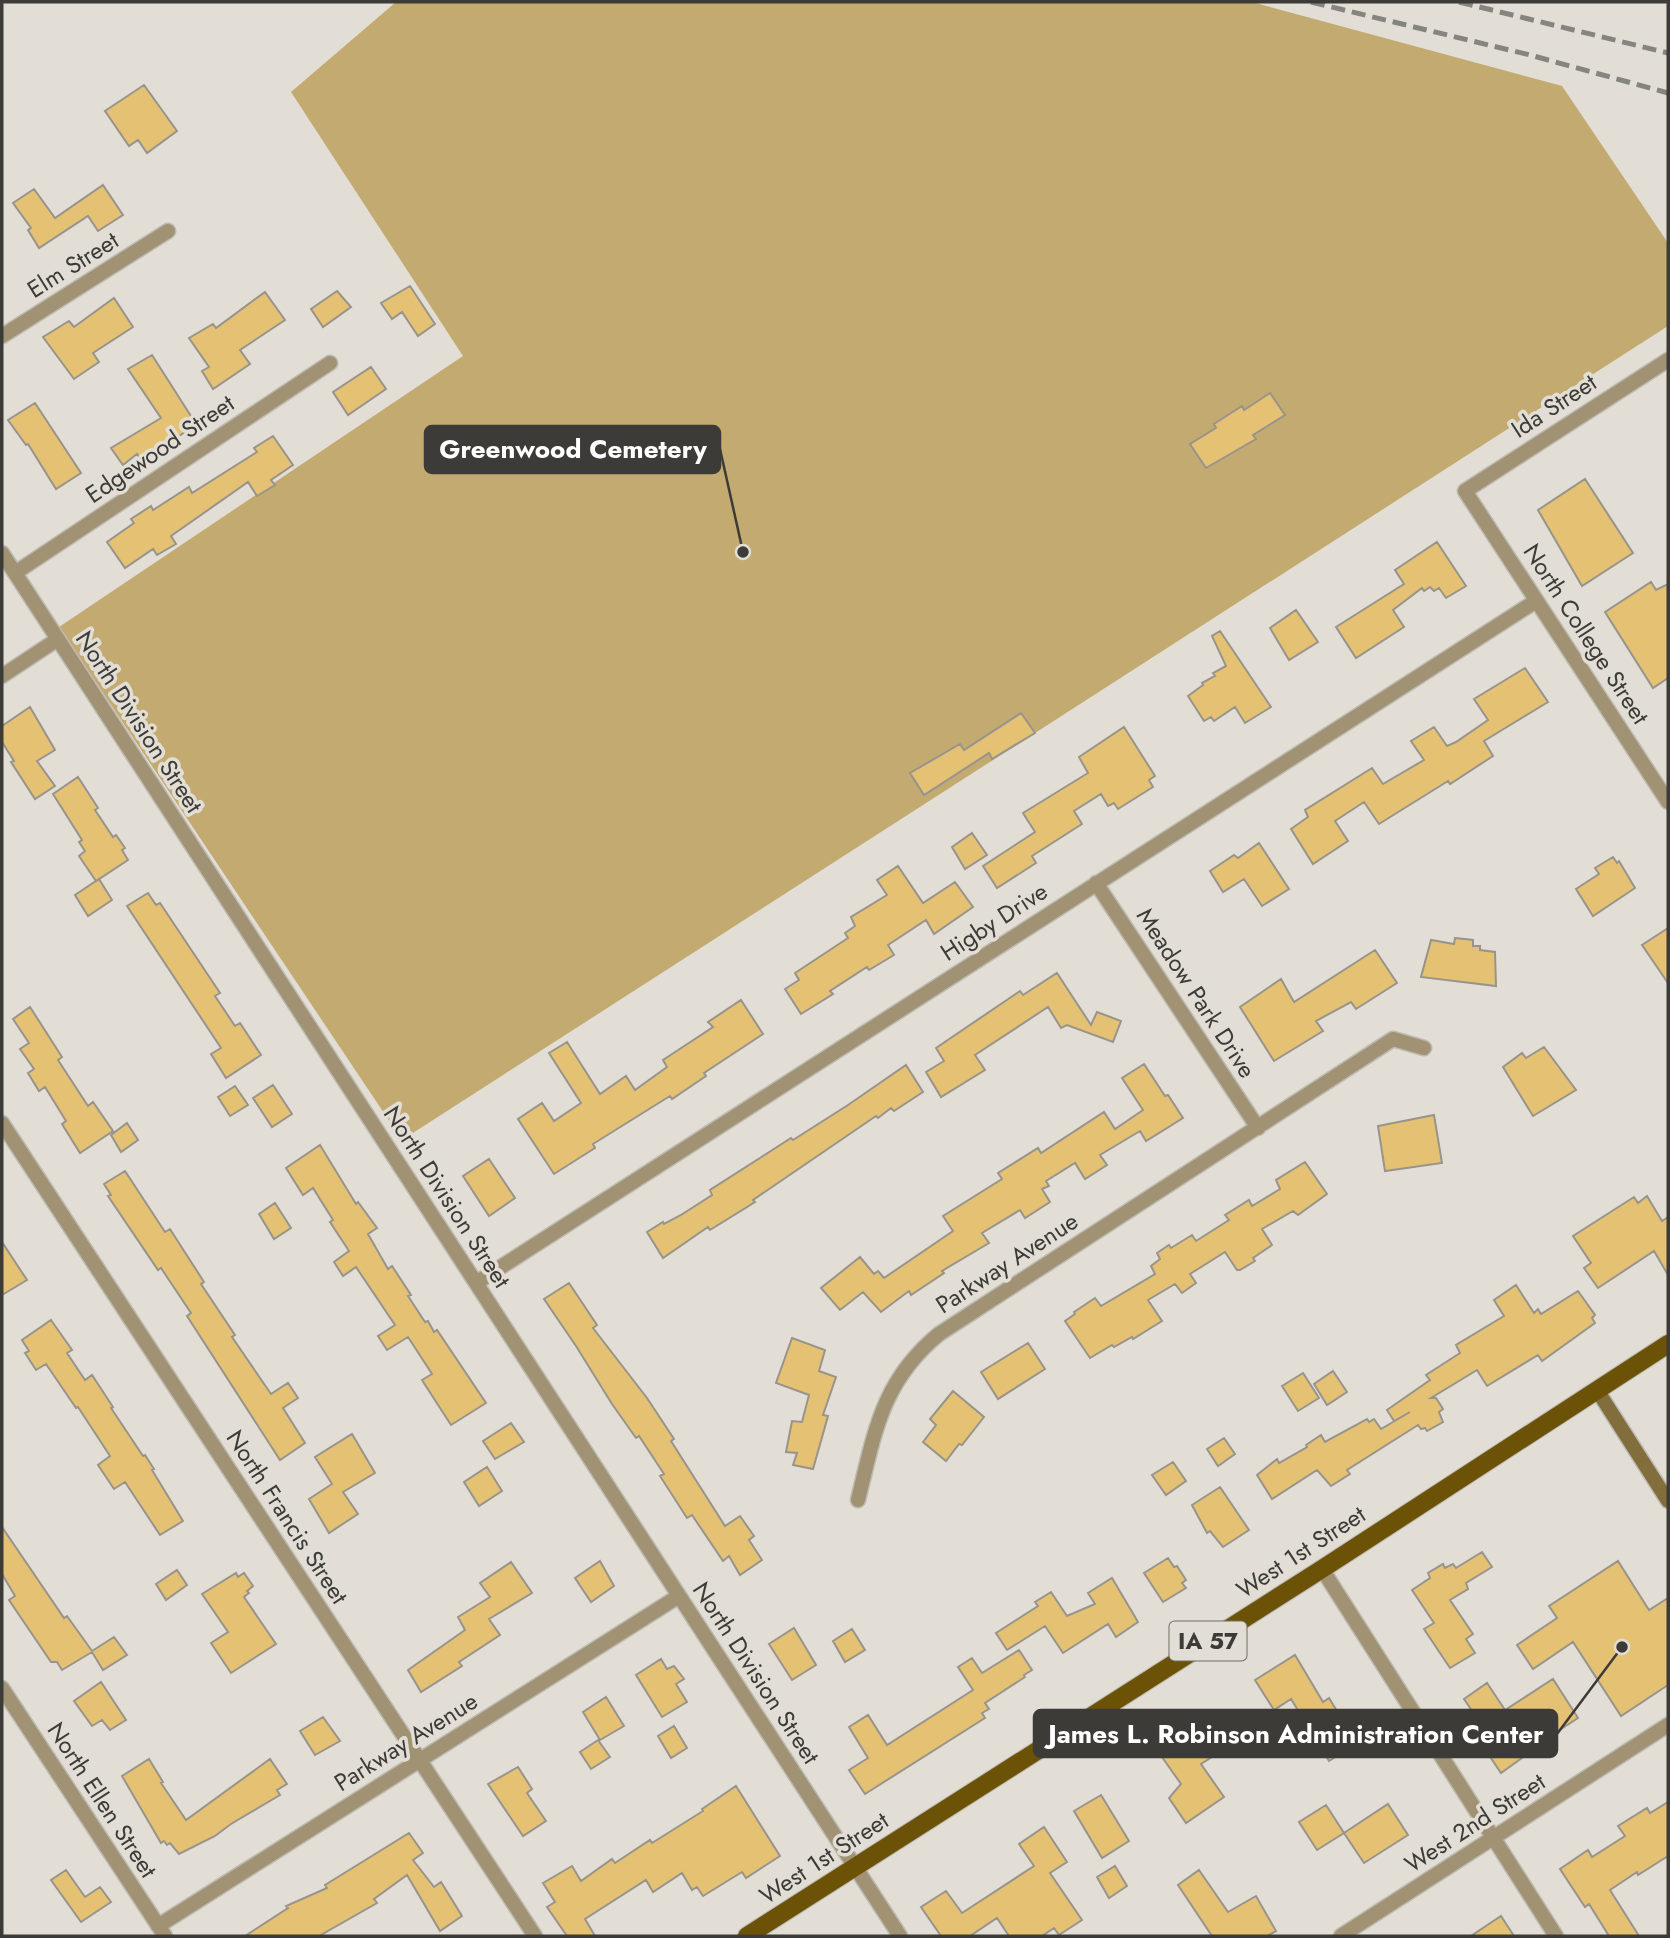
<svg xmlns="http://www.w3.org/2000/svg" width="1670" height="1938" viewBox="0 0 1670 1938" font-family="Jost,sans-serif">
<rect width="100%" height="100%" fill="#e2ded5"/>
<path fill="#c3aa70" d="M396,2H1252L1562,86L1668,243V326L402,1140L59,627L463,356L291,92Z"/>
<path fill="#e5c273" stroke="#98948c" stroke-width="2" d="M144,85L177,131L147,153L138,140L129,146L105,111Z
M103,185L123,215L98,231L88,216L39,248L28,230L31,228L13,203L34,189L55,218Z
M410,286L435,324L418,336L402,312L392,319L381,303Z
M337,291L351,307L323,327L311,309Z
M265,292L285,320L240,350L250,364L213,389L202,371L209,367L189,338L213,324L216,328Z
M114,298L133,327L93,353L99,362L74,379L43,337L69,321L74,327Z
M152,355L196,424L175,439L140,458L137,454L123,465L111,448L161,418L128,369Z
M371,367L386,389L348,415L333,392Z
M1270,393L1285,415L1253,435L1256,439L1206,468L1190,444L1216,428L1214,424L1242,406L1244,410Z
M35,403L81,473L56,489L28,444L26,445L8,420Z
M273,436L293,465L271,480L275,485L257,496L248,482L171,536L176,544L157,555L153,549L125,568L107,542L134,523L131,519L151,506L153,510L189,487L192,493L257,452L254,448Z
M1585,479L1633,553L1582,586L1538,510Z
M1437,542L1466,586L1446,598L1439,588L1434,591L1430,587L1424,591L1422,588L1393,610L1404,627L1356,658L1336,627L1404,584L1395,570Z
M1651,582L1656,590L1668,584V678L1653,688L1605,612Z
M1296,610L1318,642L1289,660L1270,628Z
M1220,631L1271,707L1245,723L1235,707L1214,721L1211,717L1204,721L1188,696L1203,685L1202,683L1215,676L1213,673L1226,666L1212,636Z
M1525,668L1548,702L1484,741L1493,756L1450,784L1448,781L1379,824L1364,802L1335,821L1348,841L1313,864L1291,829L1308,817L1305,810L1372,768L1383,784L1424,760L1411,741L1434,727L1447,746L1456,742L1488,720L1474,699Z
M30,707L55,750L37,761L55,786L35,799L11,762L14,761L2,742V726Z
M1021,713L1035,733L992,759L989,753L924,795L910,773L960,744L964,750Z
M1124,727L1155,776L1149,780L1153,787L1118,809L1114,803L1108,806L1101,794L1074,811L1082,824L1032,856L1036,863L997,888L983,866L1035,832L1023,813L1088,773L1079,757Z
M78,777L98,808L95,810L113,837L116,835L125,848L122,850L128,860L96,881L79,856L85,851L79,842L82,840L53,794Z
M972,833L987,855L965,869L952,847Z
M1259,843L1289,889L1262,906L1244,879L1223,892L1210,871L1234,855L1238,858Z
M1613,857L1617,863L1619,861L1635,888L1593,916L1576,889L1599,874L1595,868Z
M898,866L923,903L955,882L973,907L934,934L926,920L888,945L894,955L869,970L867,967L830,991L833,994L801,1014L785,989L799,980L795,973L848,938L845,933L855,926L851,917L887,895L877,880Z
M99,879L112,900L88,916L75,895Z
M148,893L156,905L160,903L220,993L215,996L235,1026L240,1023L261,1055L226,1078L211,1054L221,1048L127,906Z
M1668,928V983L1642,945Z
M1455,938L1473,940V946H1480V950L1495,952L1496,986L1421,977L1431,940L1454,944Z
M1375,950L1397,983L1356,1009L1351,1002L1316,1021L1323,1031L1274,1061L1240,1007L1281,979L1294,1002Z
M1057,973L1091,1025L1097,1012L1121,1021L1113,1042L1067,1025L1061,1028L1048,1007L975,1055L985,1070L941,1097L926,1072L944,1061L936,1048L1020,991L1023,995Z
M741,1000L763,1034L704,1073L706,1076L672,1099L670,1096L593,1144L595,1148L554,1174L518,1119L542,1103L554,1121L581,1103L549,1053L567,1042L600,1094L626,1076L635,1090L667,1067L663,1060L713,1027L708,1022Z
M30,1007L62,1057L58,1060L88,1106L93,1102L113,1131L80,1153L62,1124L66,1121L45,1087L39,1091L28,1073L34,1069L20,1049L29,1043L13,1019Z
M1544,1047L1576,1090L1533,1116L1503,1067L1522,1053L1526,1058Z
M1144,1064L1165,1096L1168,1095L1183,1118L1146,1141L1140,1131L1100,1155L1107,1165L1085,1179L1075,1163L1046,1181L1049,1186L1042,1189L1050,1202L1025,1218L1020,1210L982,1233L989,1243L942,1271L944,1273L911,1295L909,1291L881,1312L863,1292L840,1310L821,1288L860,1257L874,1274L878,1271L884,1278L953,1231L943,1216L1002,1179L998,1173L1038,1148L1041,1153L1104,1112L1115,1129L1143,1110L1122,1078Z
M906,1065L923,1092L894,1111L891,1108L878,1118L876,1116L753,1200L755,1202L710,1230L708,1227L663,1258L647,1232L663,1222L664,1224L681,1215L712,1195L710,1190L791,1138L793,1140L848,1105Z
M273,1085L292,1114L272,1127L253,1098Z
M235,1086L248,1105L230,1116L218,1097Z
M1434,1115L1442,1163L1385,1171L1378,1126Z
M127,1123L138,1140L121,1152L111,1135Z
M320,1145L356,1204L358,1202L377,1228L368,1234L388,1269L392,1266L411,1295L408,1296L425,1322L428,1321L434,1332L437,1330L486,1403L451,1425L422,1380L432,1374L408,1337L387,1350L378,1336L395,1325L356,1267L343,1276L334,1262L349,1251L330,1222L333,1220L313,1188L303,1195L286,1168Z
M489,1159L515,1198L489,1216L463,1176Z
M1305,1162L1327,1194L1298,1215L1293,1211L1262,1229L1272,1245L1253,1258L1255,1261L1240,1270H1237L1225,1252L1190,1274L1196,1283L1182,1293L1175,1284L1148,1300L1162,1321L1133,1339L1132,1337L1114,1347L1112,1345L1090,1358L1065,1321L1075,1314L1074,1312L1095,1298L1101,1306L1155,1274L1151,1266L1160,1259L1157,1253L1169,1245L1171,1248L1192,1235L1196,1241L1229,1220L1225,1215L1249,1200L1252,1206L1280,1189L1276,1180Z
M125,1171L165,1232L170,1229L204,1282L201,1284L235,1335L232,1337L271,1394L288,1383L298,1398L283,1408L305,1443L280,1460L187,1316L191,1313L161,1268L158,1270L108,1196L111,1195L104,1184Z
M1647,1196L1662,1221L1668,1217V1275L1654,1251L1598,1288L1584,1268L1591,1263L1573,1236L1634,1197L1638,1203Z
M275,1203L291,1228L274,1239L259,1214Z
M2,1242L27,1280L2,1295Z
M569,1283L597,1325L593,1328L647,1398L674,1439L671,1441L725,1526L740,1516L754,1536L749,1540L762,1560L740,1575L729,1556L723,1561L692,1515L687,1518L660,1476L664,1474L639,1436L636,1438L612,1404L576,1346L544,1299Z
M1516,1285L1534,1313L1538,1309L1541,1314L1578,1291L1595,1315L1592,1318L1595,1323L1542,1361L1538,1355L1487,1386L1477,1370L1431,1398H1436L1443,1409L1439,1412L1443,1422L1427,1431L1425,1428L1421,1429L1418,1425L1347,1470L1350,1474L1331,1486L1317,1470L1272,1499L1257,1475L1277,1459L1279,1463L1307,1447L1306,1445L1321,1435L1325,1442L1367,1419L1369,1422L1374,1419L1381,1429L1410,1412L1394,1421L1387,1410L1430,1380L1426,1375L1460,1353L1456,1345L1504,1316L1494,1300Z
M51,1320L72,1350L67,1353L85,1380L92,1375L113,1407L111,1408L143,1456L145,1455L154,1469L152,1470L183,1521L160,1535L125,1482L114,1489L98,1465L110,1456L78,1407L76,1408L46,1364L36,1370L25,1353L29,1351L22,1340Z
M792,1338L825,1350L819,1371L836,1377L823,1415L828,1416L813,1469L793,1465L797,1453L786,1452L792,1421L802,1422L809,1395L776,1383Z
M1028,1343L1045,1369L998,1399L981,1372Z
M1333,1371L1347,1392L1327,1405L1314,1384Z
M1303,1373L1319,1398L1298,1411L1282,1386Z
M953,1391L984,1417L962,1445L959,1444L946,1461L923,1442L936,1425L930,1419Z
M511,1423L524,1442L495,1459L483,1441Z
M352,1434L375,1473L343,1492L358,1514L329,1533L309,1499L332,1484L315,1457Z
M1224,1438L1235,1454L1218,1466L1207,1449Z
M1173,1462L1186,1481L1166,1495L1152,1475Z
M487,1467L502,1491L479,1506L464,1482Z
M1220,1487L1249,1530L1223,1547L1210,1531L1207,1533L1192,1505Z
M2,1527L64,1618L67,1616L92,1651L114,1637L127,1655L103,1670L92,1652L62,1670L57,1662H51L9,1600L15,1596L2,1574Z
M1482,1552L1492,1567L1466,1583L1468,1589L1450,1600L1473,1634L1466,1639L1475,1653L1450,1668L1424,1629L1434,1623L1412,1590L1430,1578L1428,1573L1443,1564L1445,1568L1453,1564L1456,1568Z
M1168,1558L1174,1567L1177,1566L1186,1580L1182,1583L1186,1588L1163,1602L1144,1573Z
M600,1561L614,1586L591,1602L575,1578Z
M1618,1561L1649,1610L1668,1598V1685L1621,1716L1573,1642L1533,1669L1517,1645L1557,1618L1549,1606Z
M511,1562L532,1593L489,1619L500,1635L459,1662L462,1666L421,1692L408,1670L465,1630L458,1617L490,1597L480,1583Z
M177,1570L187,1585L166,1600L156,1584Z
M236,1573L238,1577L244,1573L253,1586L247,1591L249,1593L244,1597L276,1644L231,1673L211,1643L228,1632L202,1594Z
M1112,1578L1138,1622L1116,1637L1108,1624L1063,1653L1045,1626L1007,1650L996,1633L1038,1606L1035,1602L1051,1592L1067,1616L1095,1604L1088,1593Z
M794,1628L816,1665L792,1680L769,1644Z
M852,1629L865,1650L845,1662L833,1641Z
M1019,1650L1032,1670L1024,1675L1025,1677L985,1703L989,1709L982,1713L985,1718L865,1794L849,1770L868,1758L849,1727L868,1715L887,1745L973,1690L958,1667L972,1658L982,1673Z
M1295,1655L1323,1702L1329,1698L1357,1744L1329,1761L1291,1699L1274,1710L1255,1680Z
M661,1659L667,1669L674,1666L684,1679L676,1684L687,1702L662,1717L636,1675Z
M1553,1679L1578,1718L1532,1748L1533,1750L1501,1773L1470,1727L1479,1721L1464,1699L1487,1683L1505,1710Z
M101,1682L126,1720L110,1730L102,1720L92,1726L74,1701Z
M606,1697L624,1726L600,1740L583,1712Z
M1223,1713L1239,1740L1201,1764L1224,1797L1186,1823L1169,1798L1181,1784L1162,1757L1194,1735L1192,1732Z
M323,1717L340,1741L315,1755L300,1731Z
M674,1726L687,1748L671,1758L658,1736Z
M598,1740L610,1757L591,1769L580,1752Z
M149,1759L163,1782L161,1783L186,1820L270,1759L287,1784L277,1790L280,1795L231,1824L215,1836L179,1854L170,1843L167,1845L164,1841L161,1843L122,1776Z
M518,1767L532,1789L527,1793L546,1821L523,1836L488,1784Z
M736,1786L780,1856L746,1878L742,1872L703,1896L697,1887L692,1890L682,1873L653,1892L646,1880L585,1919L595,1936H567L547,1907L555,1902L543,1883L572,1866L581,1881L612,1859L615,1863L650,1840L652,1843L703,1811L702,1809Z
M1101,1795L1129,1841L1102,1858L1074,1811Z
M1668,1802V1856L1638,1875L1637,1872L1610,1890L1639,1936H1609L1589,1904L1585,1907L1560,1869L1588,1850L1592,1857L1625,1836L1618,1826L1647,1808L1650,1813Z
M1388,1804L1408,1835L1364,1863L1344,1833Z
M1326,1805L1344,1833L1317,1850L1299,1822Z
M1044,1827L1067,1862L1050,1873L1082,1920L1059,1935L1054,1928L1042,1936H1009L997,1918L970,1936H941L921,1907L946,1891L962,1913L1034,1866L1019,1844Z
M409,1833L423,1853L413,1860L434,1887L441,1882L462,1916L440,1931L407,1875L374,1899L377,1903L319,1936H245L288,1908L286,1906L327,1888L325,1885Z
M1115,1866L1127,1886L1109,1898L1097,1877Z
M66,1870L85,1897L100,1887L111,1902L81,1922L51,1880Z
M1199,1870L1228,1912L1256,1896L1276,1931L1267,1936H1212L1178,1885Z
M1501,1916L1514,1936H1471Z"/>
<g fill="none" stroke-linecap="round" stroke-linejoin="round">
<g stroke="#bdbab2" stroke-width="17">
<path id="street" d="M2,336L168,231
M1668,360L1465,491L1668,802
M2,553L900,1936
M15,573L330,363
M2,676L58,639
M1096,883L1258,1128
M2,1123L535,1936
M476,1283L1536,601
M858,1500C875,1431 882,1381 939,1334L1393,1039L1424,1048
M1322,1569L1556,1936
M2,1688L165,1936
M158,1926L679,1596
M1341,1936L1668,1725"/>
</g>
<g stroke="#bdbab2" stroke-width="17">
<path id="secondary" d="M1597,1390L1668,1501"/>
</g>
<g stroke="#bdbab2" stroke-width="20">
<path id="primary" d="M747,1936L1322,1569L1668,1344"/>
</g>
<use href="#street" stroke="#a09272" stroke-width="14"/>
<use href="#secondary" stroke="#826d3c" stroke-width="14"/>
<use href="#primary" stroke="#6c5206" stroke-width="18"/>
<path stroke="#86847e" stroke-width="5" stroke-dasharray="14 7" stroke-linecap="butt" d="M1311,2L1530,55L1668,93
M1459,2L1668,53"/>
</g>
<g text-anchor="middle" stroke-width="7" stroke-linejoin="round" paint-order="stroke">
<rect fill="#e2ded5" stroke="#6e6c66" stroke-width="2" x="1169.5" y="1621.5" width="77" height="39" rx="5"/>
<g font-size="23" font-weight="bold" fill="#3c3b37">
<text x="1208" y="1649">IA 57</text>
</g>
<g font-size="24" fill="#3c3b37" stroke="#e2ded5">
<text transform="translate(73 265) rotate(-32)" y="8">Elm Street</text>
<text transform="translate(1554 406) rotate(-33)" y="8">Ida Street</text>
<text transform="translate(160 449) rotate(-34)" y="8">Edgewood Street</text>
<text transform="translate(1586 634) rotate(57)" y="8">North College Street</text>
<text transform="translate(139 722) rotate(57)" y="8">North Division Street</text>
<text transform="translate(994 922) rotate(-33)" y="8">Higby Drive</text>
<text transform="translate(1196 993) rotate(57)" y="8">Meadow Park Drive</text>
<text transform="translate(447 1197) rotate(57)" y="8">North Division Street</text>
<text transform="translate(1007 1263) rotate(-33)" y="8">Parkway Avenue</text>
<text transform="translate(287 1517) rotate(57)" y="8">North Francis Street</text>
<text transform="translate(1301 1552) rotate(-33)" y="8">West 1st Street</text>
<text transform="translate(756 1673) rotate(57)" y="8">North Division Street</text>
<text transform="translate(406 1742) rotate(-32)" y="8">Parkway Avenue</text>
<text transform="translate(102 1800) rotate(57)" y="8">North Ellen Street</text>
<text transform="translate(1475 1823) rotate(-33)" y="8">West 2nd Street</text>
<text transform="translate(824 1858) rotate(-33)" y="8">West 1st Street</text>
</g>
</g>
<path fill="none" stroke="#3c3b37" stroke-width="2.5" d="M743 552L720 449M1622 1647L1557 1734"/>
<g fill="#3c3b37" stroke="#e2ded5" stroke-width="2.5">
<circle cx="743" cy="552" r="7"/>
<circle cx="1622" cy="1647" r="7"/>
</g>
<g fill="#3c3b37" stroke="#3c3b37" stroke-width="2.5">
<rect x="425" y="426" width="295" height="47" rx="7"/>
<rect x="1034" y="1710" width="523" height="47" rx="7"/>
</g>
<g font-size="26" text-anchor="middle" font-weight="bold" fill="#fff">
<text x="573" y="458">Greenwood Cemetery</text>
<text x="1296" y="1743">James L. Robinson Administration Center</text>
</g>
<rect width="1670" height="1938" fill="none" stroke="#3c3b37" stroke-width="7"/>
</svg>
